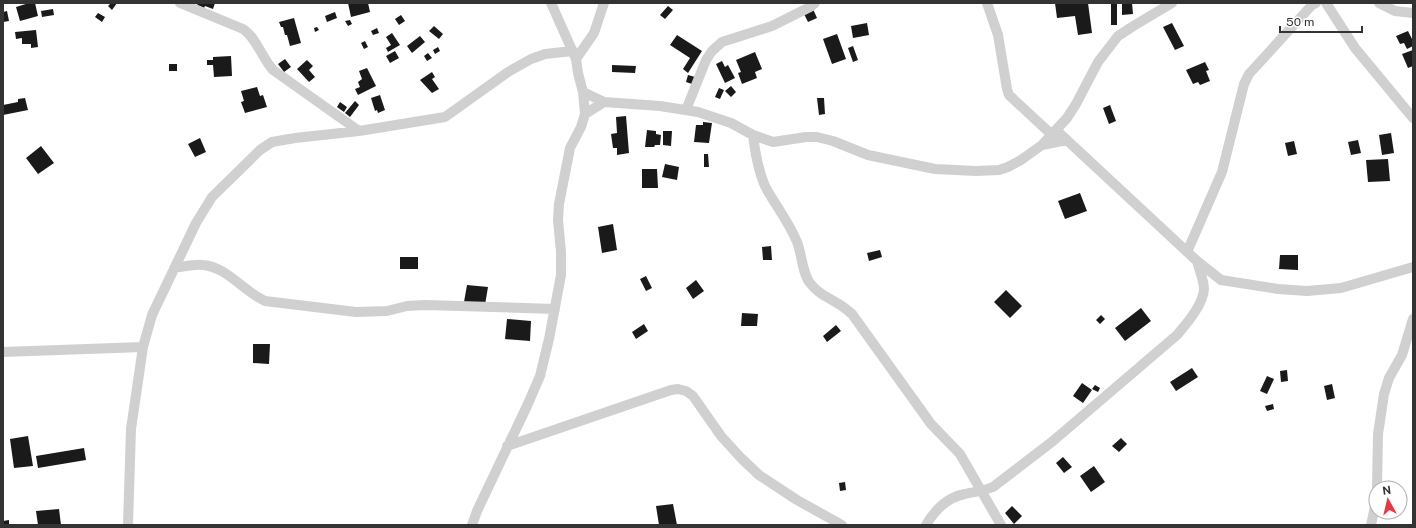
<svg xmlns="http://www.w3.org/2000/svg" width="1416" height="528" viewBox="0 0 1416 528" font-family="'Public Sans',sans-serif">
<rect width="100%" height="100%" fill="#fff"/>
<path fill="#1a1a1a" d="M29,3H35L38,16L20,21L16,7Z
M111,3H117L112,10L108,6Z
M198,3H215L213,9L205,6L204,8L197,5Z
M348,3H368L370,12L351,17Z
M1055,3H1088L1092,33L1078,35L1075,16L1057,18Z
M1111,3H1117V25H1111Z
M1122,3H1132L1133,14L1122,15Z
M668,6L673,10L665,19L660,15Z
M53,9L54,15L42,17L41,11Z
M813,9L817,18L808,22L804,14Z
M7,11L9,21L3,22V12Z
M335,12L337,18L327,22L325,16Z
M98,13L105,17L102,22L95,17Z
M401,15L405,21L399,25L395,19Z
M294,18L301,43L290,46L287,35H285L283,27H281L279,22Z
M350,20L352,24L348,26L345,21Z
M867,23L869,35L853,38L851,26Z
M1172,23L1184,46L1175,50L1163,27Z
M434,26L443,34L439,39L429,31Z
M317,27L319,30L315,32L314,28Z
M377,28L379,33L373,35L371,31Z
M36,30L38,47L31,48V44H22V38L16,39L15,32Z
M1408,31L1413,41V46L1407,49L1404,43L1400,44L1396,36Z
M392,33L400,45L388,52L386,48L391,45L386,37Z
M837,34L846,59L832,64L823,39Z
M677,35L702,51L688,73L683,69L690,58L670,45Z
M420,36L425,42L412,53L407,46Z
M365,41L368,47L364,49L361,43Z
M853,46L858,60L853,62L848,48Z
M438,47L440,51L435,54L433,50Z
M1413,50V66L1408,68L1402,54Z
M395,51L399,58L390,63L386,56Z
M755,52L762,69L755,72L757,78L742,84L738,73L741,72L736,60Z
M428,53L432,58L427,61L424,56Z
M231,56L232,76L214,77L213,65H207V60H213V57Z
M285,59L291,67L284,72L278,64Z
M307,60L313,66L309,70L315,77L309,82L297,69Z
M722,61L725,67L728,65L735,78L725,83L716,64Z
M1205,62L1209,70L1206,71L1210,81L1200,85L1198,82L1193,84L1186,70Z
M169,64H177V71H169Z
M612,65L636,66L635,73L612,72Z
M367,68L376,86L358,95L355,89L360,87L358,82L362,79L359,71Z
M432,72L435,77L432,79L439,89L432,93L420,80Z
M688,75L695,77L692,84L686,82Z
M731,86L736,92L731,97L725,91Z
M257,87L260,96L263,95L267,107L245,113L241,102L244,101L241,91Z
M719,88L724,90L720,99L715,97Z
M380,95L385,110L378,113L377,110L375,111L371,98Z
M25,98L28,110L3,115V105L18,102V99Z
M817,98H824L825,114L819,115Z
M355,101L359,105L350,117L345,113Z
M340,102L347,107L344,112L337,107Z
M1110,105L1116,121L1109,124L1103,108Z
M626,116L629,153L617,155V148H613L611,134L617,133L616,117Z
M703,122L712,123L709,143L694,142L696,125H703Z
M647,130L656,131V134L661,135L660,145H655L654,147H645Z
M663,131H672L671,146L663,145Z
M1391,133L1394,153L1382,155L1379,135Z
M200,138L206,152L195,157L188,144Z
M1358,140L1361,153L1351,155L1348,142Z
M1294,141L1297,154L1288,156L1285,143Z
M41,146L54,163L38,174L26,158Z
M704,154H708L709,167H704Z
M1388,159L1390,181L1368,182L1366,160Z
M665,164L679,167L677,180L662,177Z
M642,169H657L658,188H642Z
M1080,193L1087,211L1065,219L1058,201Z
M613,224L617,250L602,253L598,227Z
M771,246L772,260H763L762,247Z
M880,250L882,257L869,261L867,253Z
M1280,255H1298V270L1279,269Z
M400,257H418V269H400Z
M646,276L652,288L646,291L640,279Z
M696,280L704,291L693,299L686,288Z
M467,285L488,287L485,305L464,302Z
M1006,290L1022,306L1010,318L994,302Z
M1141,308L1151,321L1125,341L1115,328Z
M742,313L758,314L757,326H741Z
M1101,315L1105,319L1100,324L1096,320Z
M507,319L531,321L530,341L505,339Z
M644,324L648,331L636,339L632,332Z
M836,325L841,331L827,342L823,336Z
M253,344H270L269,364L253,363Z
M1192,368L1198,377L1176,391L1170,382Z
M1287,370L1288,381L1281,382L1280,371Z
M1267,376L1274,379L1267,394L1260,391Z
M1082,383L1092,390L1083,403L1073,396Z
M1332,384L1335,398L1327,400L1324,386Z
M1095,385L1100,388L1098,392L1092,389Z
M1273,404L1274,409L1267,411L1265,406Z
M28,436L33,466L14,468L10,439Z
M1121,438L1127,444L1119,452L1112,446Z
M84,448L86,460L38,468L36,456Z
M1063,457L1072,467L1064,473L1056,463Z
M1094,466L1105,482L1091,492L1080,476Z
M845,482L846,490L840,491L839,483Z
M673,504L677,525H659L656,506Z
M1012,506L1022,516L1014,524L1005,513Z
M59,509L61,525H38L36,511Z
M9,520V525H3V521Z"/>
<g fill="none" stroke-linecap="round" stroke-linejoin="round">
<path stroke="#d0d0d0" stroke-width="10" d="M180,3L243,29C256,37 262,58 273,70L359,131
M987,3L998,35L1007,89L1009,95L1051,134L1056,130L1197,261L1221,280L1278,289L1307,291L1341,288L1413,267
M1326,3L1355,48L1413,118
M1379,3L1395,11L1413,13
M576,59L594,33L604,3
M583,92L604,102L660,106L698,112L731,123L753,135L773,142L806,137H817L833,141L868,155L935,169L976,171L999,170L1008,167L1021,160L1042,145L1067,118L1076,104L1098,62L1118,36L1135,25L1172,3
M686,110L706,60L712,51L722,42L772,26L810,7L815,3
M585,114L604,102
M753,135C755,152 758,170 765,186C775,205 789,222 797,242C802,254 802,273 810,283C817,293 827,297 837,303C843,306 847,310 852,314L931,424L960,454L1001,525
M1042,145L1067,140
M1187,252L1222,172L1244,84L1249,74L1312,5L1316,3
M174,268C183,267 194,264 203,265C227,267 243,291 265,301L356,312L387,311L407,306L425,305L555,309
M3,352L143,347
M507,446L671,390L678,389L686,391L693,396L721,436L741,458L759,475L797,500L842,525
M1377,488L1378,434L1384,394L1389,378L1402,355L1413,319
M128,525L131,429L143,347L152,315L196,223L212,197L260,150L272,142L295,138L359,131L445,117L508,72L531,59L545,54L573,51
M472,525L477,511L527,406L540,376L549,339L561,275V252L558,220L559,204L570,148L581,127L585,114L583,92L578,73L576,59L551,3
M926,525C935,510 947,497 965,494C977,491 981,492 993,487L1053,441L1177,335C1187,323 1203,305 1204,289C1204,281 1199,269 1197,261
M1371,525L1376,502"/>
</g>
<rect width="1416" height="528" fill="none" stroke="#333333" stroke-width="8"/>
<g transform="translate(1388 500) rotate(352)"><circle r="19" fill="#ffffff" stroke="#adadad"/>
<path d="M0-3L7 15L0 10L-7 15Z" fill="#e63946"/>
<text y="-6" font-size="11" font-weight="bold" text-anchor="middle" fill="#333333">N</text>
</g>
<path d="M1280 26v6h82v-6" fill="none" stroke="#333333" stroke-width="2"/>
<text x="1286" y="26" font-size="12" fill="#333333" stroke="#ffffff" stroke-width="3" paint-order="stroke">50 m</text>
</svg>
